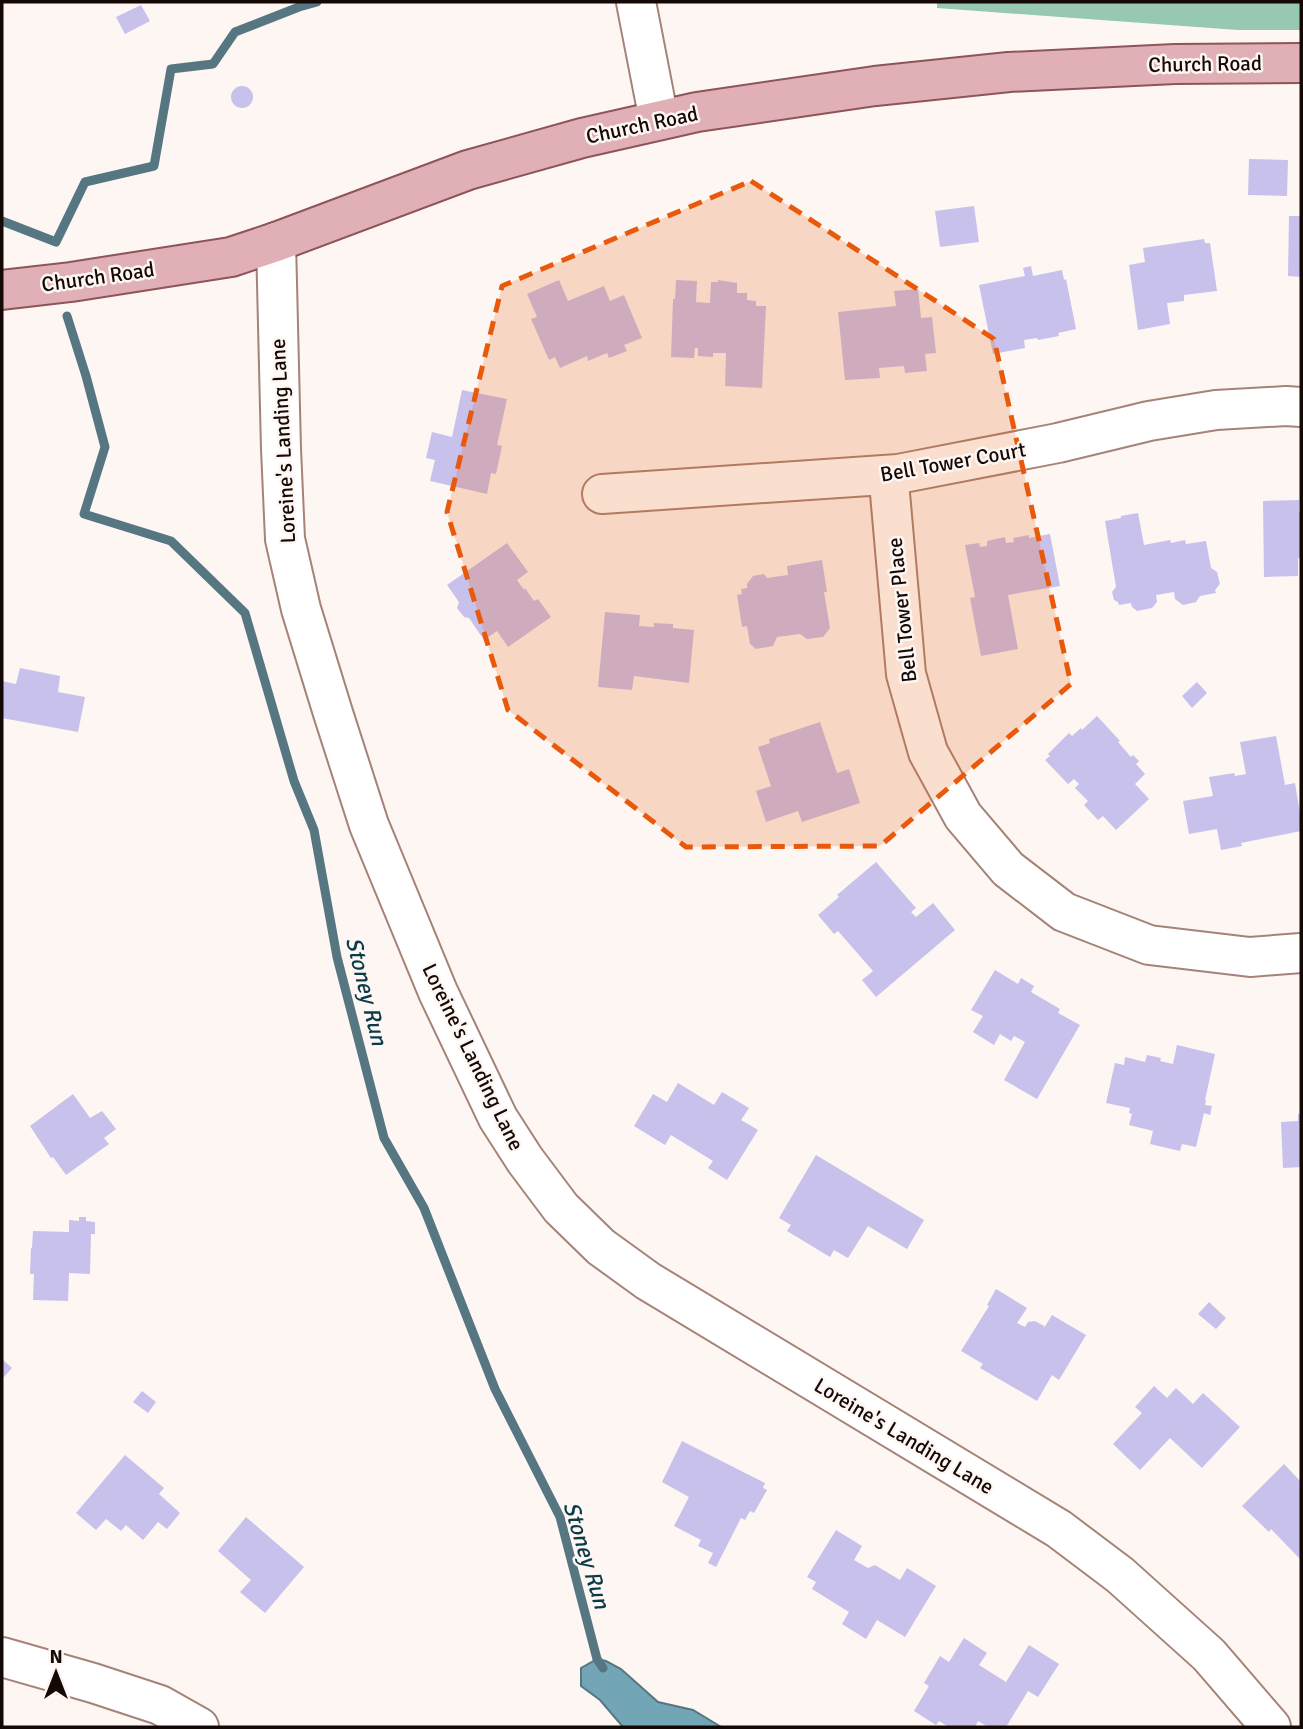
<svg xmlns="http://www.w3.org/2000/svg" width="1303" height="1729" viewBox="0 0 1303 1729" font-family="Signika,sans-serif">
<rect width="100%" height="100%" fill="#fdf6f3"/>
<path fill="#97c8b1" d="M937,2H1301V30H1238L937,8Z"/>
<path fill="#72a6b7" stroke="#567782" stroke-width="2" d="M597,1659L606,1661L621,1669L658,1702L693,1710L721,1727H623L600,1700L581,1686V1668Z"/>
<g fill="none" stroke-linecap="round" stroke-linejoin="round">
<path stroke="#567782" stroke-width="9" d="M2,221L56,242L85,182L154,166L171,69L213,64L235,32L299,7L317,2
M67,316L86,376L105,447L84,514L171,541L245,613L294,781L314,830L337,957L384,1138L424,1208L495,1389L560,1517L597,1659L603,1668"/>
</g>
<path fill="#c8c1eb" d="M141,5L150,21L125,34L116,17Z
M231 97a11 11 0 1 1 22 0a11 11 0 1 1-22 0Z
M1249,159L1288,160L1287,196L1248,195Z
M974,206L979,242L940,247L935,211Z
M1289,216H1301V277L1288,276Z
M1204,239L1205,243H1210L1217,291L1184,295V301L1167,303L1170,324L1138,330L1129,265L1145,262L1143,248Z
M1031,266L1033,276L1062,270L1064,280L1066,279L1076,329L1058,333L1059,336L1038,340L1037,338L1024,340L1025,348L993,354L979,285L1025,276L1023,268Z
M559,280L568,301L604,286L610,301L624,295L642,338L624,345L627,351L609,358L607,353L588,361L587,356L560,368L555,357L549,360L531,319L537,317L527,294Z
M676,280L697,281L696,302L710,303L711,282H718V280L737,283V293H747V300L756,301V306H766L762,388L725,386L726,353H713V357L698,356V348H695L694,358L671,357L673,299H675Z
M918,289L921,318L932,317L936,353L925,354L927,371L905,373L904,366L879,368L880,378L845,380L838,312L896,306L894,291Z
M462,390L507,399L497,445L502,446L496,474L491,473L487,494L430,481L435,460L426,458L432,432L452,437Z
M1299,500V512H1301V558H1298V576L1264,577L1263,501Z
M1138,513L1144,545L1170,540L1171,543L1185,540L1186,544L1206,541L1211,568L1217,572L1220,584L1215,590L1216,593L1200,596L1196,602L1183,605L1175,599L1174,592L1156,595L1157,602L1152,608L1137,611L1132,607L1131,603L1119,605L1118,602L1114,600L1112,592L1116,587L1105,521L1121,518V516Z
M1050,534L1060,586L1008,595L1018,649L981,656L970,598L975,597L965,545L979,543L980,547L987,546V541L1005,537L1006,543L1014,542L1013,538L1029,535V538Z
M507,543L528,572L517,580L524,590L525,588L534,601L538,599L551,617L508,647L497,631L484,640L469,618L464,617L457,608L459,602L447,585Z
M822,560L827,592H824L830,628L823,637L807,639L800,634L777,637L773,646L756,649L750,644L747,626L742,627L737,595L742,594L741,589L747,588V584L753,576L764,574L767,578L788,575L787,566Z
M605,612L640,615L639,626L654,627V623L673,624V628L694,630L689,683L634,676L632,690L598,687Z
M20,668L60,676L58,692L85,697L78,732L2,718V681L16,684Z
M1197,682L1207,693L1192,708L1182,696Z
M1097,716L1120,741L1118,742L1131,757L1133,755L1139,761L1136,764L1145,774L1135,784L1149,799L1116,830L1103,816L1098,820L1084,805L1088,801L1075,788L1079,784L1074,779L1068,784L1045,760L1050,756L1048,754L1069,733L1072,736L1081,728L1082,730Z
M820,722L837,773L849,769L860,803L802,822L798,811L766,822L756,791L771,786L758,747L770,743L769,739Z
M1276,736L1285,785L1295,783L1301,820V831L1241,843L1242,846L1221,850L1217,829L1189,834L1183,801L1213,796L1209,777L1234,773L1235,776L1246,774L1240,742Z
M876,862L916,908L911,912L916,917L933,903L955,930L876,997L862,980L873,971L838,931L834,934L818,915L839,897L837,895Z
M995,970L1018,984L1021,978L1034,986L1031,992L1060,1009L1058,1013L1080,1025L1037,1099L1004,1080L1025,1042L1014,1036L1011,1041L1000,1034L994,1045L973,1032L983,1016L971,1010Z
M1177,1045L1215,1054L1205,1100H1206L1205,1105L1212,1106L1210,1115L1204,1113L1196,1147L1182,1144L1180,1151L1150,1144L1153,1131L1129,1125L1132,1114L1129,1113L1130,1108L1106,1103L1115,1063L1124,1065L1125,1057L1145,1062L1147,1055L1161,1058L1160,1061L1173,1064Z
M678,1083L714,1105L722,1092L749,1108L741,1120L758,1130L727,1180L708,1168L713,1161L671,1135L665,1145L634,1126L653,1094L667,1102Z
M73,1094L90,1118L102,1111L116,1129L104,1138L109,1144L66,1175L53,1157L51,1158L30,1126Z
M1298,1114H1301V1167L1283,1168L1281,1122L1298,1121Z
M816,1155L924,1220L907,1249L868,1226L848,1258L834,1250L830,1257L787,1231L791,1225L779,1218Z
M79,1217H86V1221L95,1222V1234H91L90,1274L69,1273L68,1301L33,1300L34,1274H30L31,1248H32L33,1231L69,1232V1220L79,1221Z
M996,1289L1027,1308L1017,1323L1025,1327L1028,1322L1035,1321L1044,1326V1328L1052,1315L1086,1335L1059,1380L1052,1375L1037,1401L980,1368L983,1364L961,1351L989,1306L987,1305Z
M1209,1302L1226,1318L1216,1329L1198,1314Z
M2,1359L12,1368L2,1379Z
M1154,1386L1167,1398L1176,1388L1193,1404L1203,1393L1240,1427L1202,1468L1170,1438L1140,1470L1113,1444L1142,1413L1135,1407Z
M142,1391L156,1402L148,1413L133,1402Z
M682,1441L765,1483L763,1488L767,1490L754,1513L750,1511L745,1520L741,1518L716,1567L708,1563L713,1553L698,1546L701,1540L674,1526L689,1497L662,1482Z
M125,1455L164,1488L159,1494L180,1513L167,1529L158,1522L143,1540L126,1525L121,1531L106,1519L96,1530L76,1513Z
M1284,1464L1301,1482V1560L1271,1529L1269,1532L1242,1506Z
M246,1517L304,1567L265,1613L240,1592L251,1580L218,1551Z
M836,1530L862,1546L854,1560L868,1568L875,1565L900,1580L907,1568L936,1586L905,1637L877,1620L866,1639L842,1624L849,1612L812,1589L816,1582L807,1577Z
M964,1638L987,1653L979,1665L1006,1682L1029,1645L1059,1664L1038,1697L1028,1691L1006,1727H988L978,1721L975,1727H949L939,1721L936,1725L914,1711L929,1686L924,1683L940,1656L949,1662Z"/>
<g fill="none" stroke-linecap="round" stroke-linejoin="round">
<g stroke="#a58377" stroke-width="42">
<path id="minor" d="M636,2L659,120
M276,242L281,449L285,539L301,609L333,713L369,825L438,992L498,1118L525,1160L561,1208L601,1247L648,1281L1059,1529L1120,1575L1209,1655L1271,1727
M898,474L889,482L906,674L928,752L963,816L1008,869L1064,912L1149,945L1250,957L1301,953
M602,494L898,474L1058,443L1149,421L1216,410L1286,406L1301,407
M2,1657L93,1683L160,1705L199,1727"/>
</g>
<g stroke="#8d545a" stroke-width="42">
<path id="major" d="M2,290L71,282L231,257L276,242L468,170L582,138L697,112L875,86L1009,72L1175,64L1301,63"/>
</g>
<use href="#minor" stroke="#fff" stroke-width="38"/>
<use href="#major" stroke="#e1b0b7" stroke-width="38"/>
</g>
<path fill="#e8590c" fill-opacity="0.2" stroke="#e8590c" stroke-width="5" stroke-dasharray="14 9" stroke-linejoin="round" d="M751,181L994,339L1071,684L880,846L686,847L508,710L447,512L502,286Z"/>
<g text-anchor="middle" stroke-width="5" stroke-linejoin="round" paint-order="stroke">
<g font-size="21" fill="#150906" stroke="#fdf6f3">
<text transform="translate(1205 64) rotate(-1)" y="7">Church Road</text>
<text transform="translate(642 125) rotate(-12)" y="7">Church Road</text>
<text transform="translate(98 277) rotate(-8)" y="7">Church Road</text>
<text transform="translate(283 441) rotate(-93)" y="7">Loreine's Landing Lane</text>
<text transform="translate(953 462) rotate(-10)" y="7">Bell Tower Court</text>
<text transform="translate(902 610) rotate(-96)" y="7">Bell Tower Place</text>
<text transform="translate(473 1057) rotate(64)" y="7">Loreine's Landing Lane</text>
<text transform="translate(904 1436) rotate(31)" y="7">Loreine's Landing Lane</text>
</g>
<g font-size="23" font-style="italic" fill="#0b3b49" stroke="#fdf6f3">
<text transform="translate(367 991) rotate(76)" y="8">Stoney Run</text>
<text transform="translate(587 1555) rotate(73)" y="8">Stoney Run</text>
</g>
</g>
<rect width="1303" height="1729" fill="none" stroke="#150906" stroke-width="7"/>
<g transform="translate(56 1673)" stroke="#fdf6f3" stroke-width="5" paint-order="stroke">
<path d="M0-5L12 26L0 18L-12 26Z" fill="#150906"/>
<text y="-10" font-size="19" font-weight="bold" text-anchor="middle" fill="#150906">N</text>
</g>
</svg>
